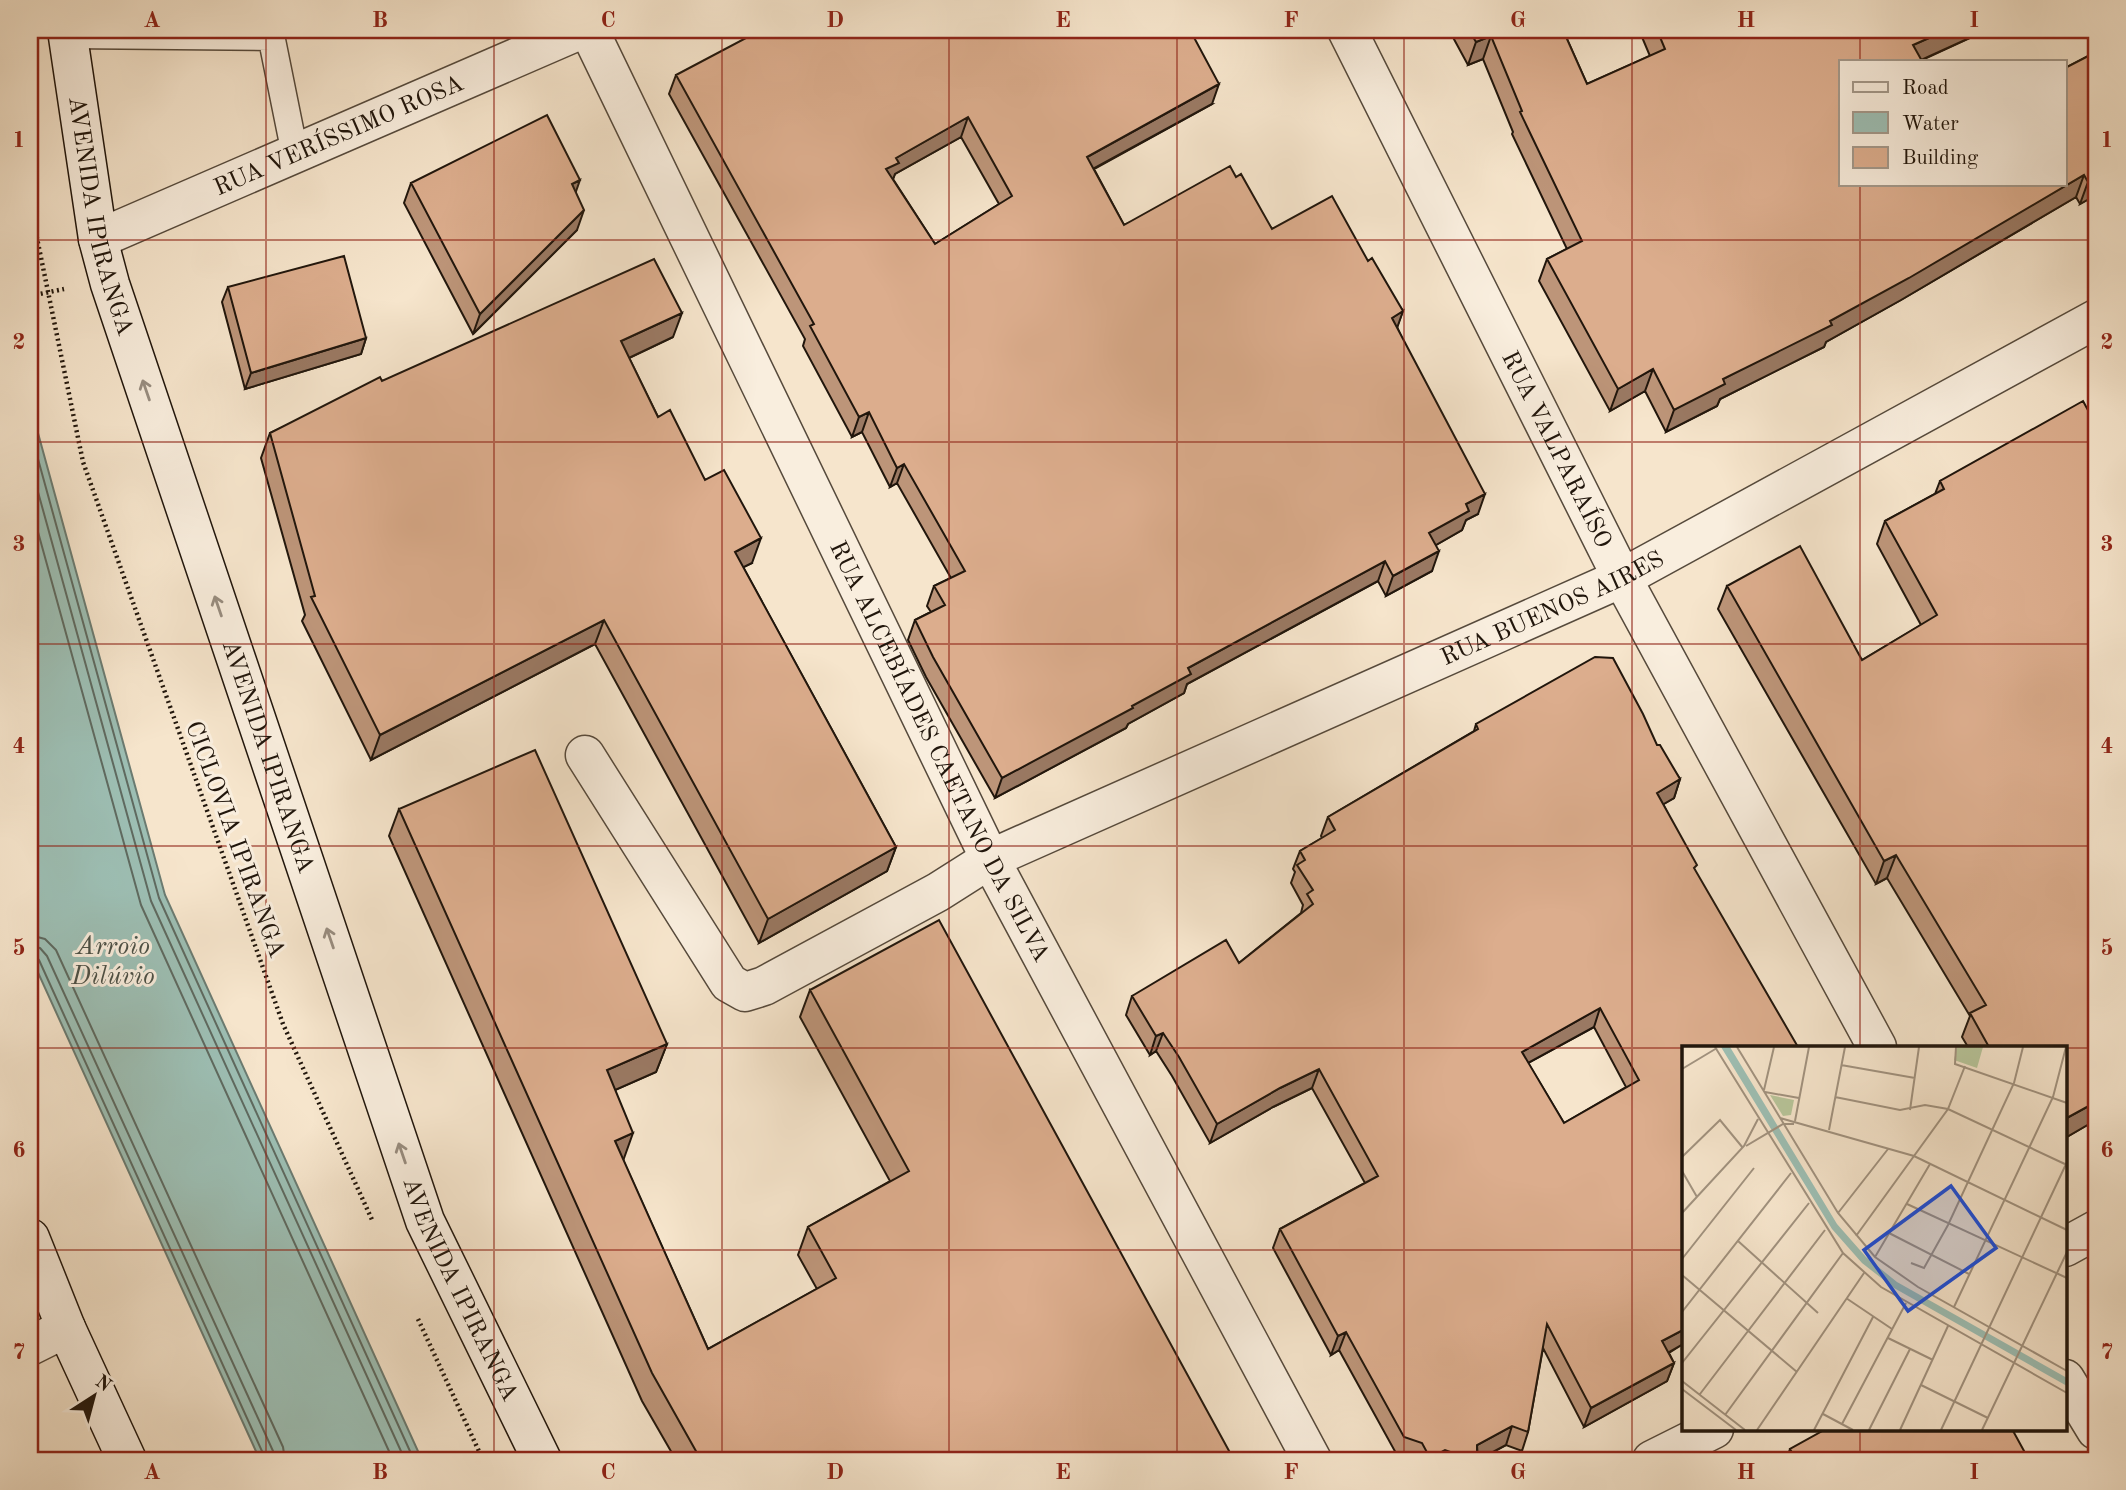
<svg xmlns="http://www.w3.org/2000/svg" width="2126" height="1490" viewBox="0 0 2126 1490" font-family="'Old Standard TT',serif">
<rect width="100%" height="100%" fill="#f6e5cc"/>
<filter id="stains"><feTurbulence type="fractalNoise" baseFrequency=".00286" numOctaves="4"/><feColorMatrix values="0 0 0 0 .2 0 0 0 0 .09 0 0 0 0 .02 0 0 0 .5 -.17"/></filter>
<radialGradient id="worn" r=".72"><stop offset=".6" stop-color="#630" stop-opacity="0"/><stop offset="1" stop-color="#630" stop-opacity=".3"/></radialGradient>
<path fill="#9dbfb4" stroke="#6b7b71" stroke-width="2" d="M30,404L165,895L422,1460H260L30,955Z"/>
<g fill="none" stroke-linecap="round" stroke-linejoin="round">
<path stroke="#5f6a60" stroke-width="2" d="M30,430L159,898L414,1460
M30,463L151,901L405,1460
M30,503L141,905L393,1460
M30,935L45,939L56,950L283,1447L285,1460
M30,946L40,948L47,956L273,1451L275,1460
M30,955L36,956L39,960L266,1460"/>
<g stroke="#564a3c" stroke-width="29">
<path id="service" d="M270,30L295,154
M68,35L271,37"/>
</g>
<g stroke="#564a3c" stroke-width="41">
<g id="minor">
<path id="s1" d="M589,30L990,859L1312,1460"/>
<path id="s2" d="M1347,30L1622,578L1877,1047"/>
<path id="s3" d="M98,239L580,30"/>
<path id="s4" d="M585,755L729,983L745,992L764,986L938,892L990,859L1622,578L2096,319"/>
<path d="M2065,1247L2096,1230"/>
<path d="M30,1346L66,1328"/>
<path d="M2065,1379L2096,1430"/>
<path d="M1652,1460L1714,1429"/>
</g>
</g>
<g stroke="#21160c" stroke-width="41">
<g id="secondary">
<path id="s5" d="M67,30L98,239L110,284L425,1221L542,1460"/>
<path d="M30,1238L66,1328L127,1460"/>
</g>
</g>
<path stroke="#21160c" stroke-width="4.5" stroke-dasharray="2 3.5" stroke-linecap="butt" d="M30,204L83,462L283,1024L373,1222
M30,296L64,289
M418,1319L483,1460"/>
<use href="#service" stroke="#f9eede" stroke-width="26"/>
<use href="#minor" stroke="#f9eede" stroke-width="38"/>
<use href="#secondary" stroke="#f9eede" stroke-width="38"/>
</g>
<path fill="#bd9579" stroke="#21160c" stroke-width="2" fill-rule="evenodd" d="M1449,30H1563L1587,84L1650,56L1639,30H1987L1922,60L1841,184L2096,52V195L2080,204L2076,197L1901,300L1826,342L1824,347L1720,399L1717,406L1666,432L1645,391L1610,411L1539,281L1547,259L1567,249L1512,134L1513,132L1483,59L1468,65Z
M676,75L1212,104L1094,169L1124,225L1236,177L1272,229L1368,261L1403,311L1397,327L1478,514L1466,520L1462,530L1436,545L1432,571L1386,596L1378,581L1187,684L1184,693L1128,724L1126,728L995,798L926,677L908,640L915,620L931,612L927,606L934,586L951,578L897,483L890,487L862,432L852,437L803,346L805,339L669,94ZM961,137L999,204L935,244L893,179L895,174Z
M411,183L576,192L577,230L473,334L404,203Z
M228,287L366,338L361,354L245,389L222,302Z
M673,337L629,358L658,417L705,480L752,563L743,567L896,847L887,871L759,943L595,644L371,760L302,621L305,615L261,458L270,433L382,381Z
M2096,425V1120L2065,1138V1047H1968L1962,1037L1970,1016L1887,878L1876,884L1718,609L1727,586L1862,660L1921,625L1877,544L1885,521L1935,494L1940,481Z
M1476,724L1657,745L1680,779L1674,798L1663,804L1695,871L1683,1047V1344L1669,1353L1674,1363L1667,1381L1584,1427L1543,1348L1528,1432L1522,1451L1506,1445L1478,1460H1412L1397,1455L1339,1350L1331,1355L1273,1248L1280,1229L1365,1183L1312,1088L1273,1107L1210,1143L1172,1076L1156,1051L1150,1055L1126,1015L1132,996L1239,963L1301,913L1303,905L1291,883L1295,872L1293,869L1300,851L1322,838L1321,836L1328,817L1474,731ZM1594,1027L1626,1087L1564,1123L1528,1063Z
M399,809L667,1044L656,1072L615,1090L623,1160L708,1349L817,1289L798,1255L808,1227L890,1181L800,1017L810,990L1234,1460H676L642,1401L389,836Z
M1790,1449L2029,1460H1786Z"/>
<path fill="#9a7963" stroke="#21160c" stroke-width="2" d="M1947,30H1987L1919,61L1913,45Z
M1491,36L1483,59L1468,65L1476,42Z
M1219,84L1212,104L1080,176L1087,157Z
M968,117L961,137L895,174L892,182L886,169L896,158Z
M2084,175L2076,197L1901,300L1826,342L1824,347L1720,399L1717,406L1666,432L1674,410L1723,379L1830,321Z
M2096,177V195L2080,204L2088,182Z
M580,180L573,200L572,184Z
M584,210L577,230L473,334L480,314Z
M1403,311L1396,331L1392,318Z
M682,313L673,337L612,366L621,341Z
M366,338L361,354L245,389L251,373Z
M1653,369L1645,391L1610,411L1618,389Z
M869,412L862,432L852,437L859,417Z
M904,464L897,483L890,487L897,468Z
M1485,494L1478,514L1466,520L1462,530L1422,553L1429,533L1466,504Z
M761,538L752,563L726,576L735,552Z
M1439,551L1432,571L1386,596L1393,576Z
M1385,561L1378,581L1187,684L1184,693L1128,724L1126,728L995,798L1002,778L1132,706L1188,668Z
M604,620L595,644L371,760L380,735Z
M1680,779L1674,798L1650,812L1657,793Z
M896,847L887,871L759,943L768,919Z
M1896,855L1887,878L1876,884L1884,861Z
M1600,1008L1594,1027L1515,1070L1522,1052Z
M1163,1033L1156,1051L1150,1055L1156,1036Z
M667,1044L656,1072L597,1098L607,1070Z
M1319,1069L1312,1088L1273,1107L1210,1143L1217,1124L1280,1088Z
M2096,1102V1120L2065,1138V1119Z
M633,1133L623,1161L615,1141Z
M1683,1330V1344L1655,1360L1662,1341Z
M1346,1332L1339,1350L1331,1355L1338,1336Z
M1674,1363L1667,1381L1584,1427L1591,1408Z
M1512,1426L1506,1445L1478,1460L1477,1445Z
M1445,1450L1441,1460H1430V1458Z"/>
<path fill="#dcad8d" stroke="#21160c" stroke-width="2" fill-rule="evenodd" d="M761,30H1190L1219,84L1087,157L1124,225L1230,166L1236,177L1241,174L1272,229L1332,196L1368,261L1372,258L1403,311L1392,318L1485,494L1466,504L1469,511L1429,533L1439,551L1393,576L1385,561L1188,668L1191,674L1132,706L1133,708L1002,778L933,657L915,620L945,605L934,586L965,571L904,464L897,468L869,412L859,417L810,326L814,324L676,75ZM968,117L1012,196L935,244L886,169L899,163L896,158Z
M1469,30H1563L1587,84L1665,49L1657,30H1947L1913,45L1922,61H1841V184H2065V68L2096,52V177L2088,182L2084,175L1909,278L1830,321L1832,325L1723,379L1725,384L1674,410L1653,369L1618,389L1547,259L1582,241L1520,112L1522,111L1491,36L1476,42Z
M547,115L580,180L572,184L584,210L480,314L411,183Z
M344,256L366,338L251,373L228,287Z
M654,259L682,313L621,341L658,417L670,410L705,480L724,470L761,538L735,552L896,847L768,919L604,620L380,735L311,597L315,596L270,433L380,377L382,381Z
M2083,401L2096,425V1102L2065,1119V1047H1989L1970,1013L1986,1005L1896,855L1884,861L1727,586L1800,546L1862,660L1937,615L1885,521L1944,489L1940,481Z
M1595,657L1613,658L1643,714L1657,745H1660L1680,779L1657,793L1697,865L1694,868L1798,1047H1683V1330L1662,1341L1674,1363L1591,1408L1547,1324L1528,1432L1512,1426L1477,1445V1460H1473L1445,1450L1430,1458L1422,1443L1404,1437L1346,1332L1338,1336L1280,1229L1378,1176L1319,1069L1280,1088L1217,1124L1179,1057L1163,1033L1156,1036L1132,996L1226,940L1239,963L1313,904L1307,894L1313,890L1297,865L1305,860L1300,851L1335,830L1328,817L1478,729L1476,724ZM1600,1008L1639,1080L1564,1123L1522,1052Z
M535,750L667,1044L607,1070L633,1133L615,1141L708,1349L836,1278L808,1227L909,1171L810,990L939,920L1234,1460H701L652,1373L399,809Z
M1826,1429H2012L2029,1460H1796L1790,1449Z"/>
<defs><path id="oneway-shaft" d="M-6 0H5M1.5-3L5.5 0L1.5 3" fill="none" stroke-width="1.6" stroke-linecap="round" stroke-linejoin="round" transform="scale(1.75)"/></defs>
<g stroke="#988d80">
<use href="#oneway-shaft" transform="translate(146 390) rotate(-109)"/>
<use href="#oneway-shaft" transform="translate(218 606) rotate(-109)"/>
<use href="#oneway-shaft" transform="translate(330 938) rotate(-109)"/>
<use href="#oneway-shaft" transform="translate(402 1153) rotate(-109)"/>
</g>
<path fill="none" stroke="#8f2418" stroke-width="2" stroke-opacity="0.55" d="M266,30V1460M494,30V1460M722,30V1460M949,30V1460M1177,30V1460M1404,30V1460M1632,30V1460M1860,30V61M1860,184V1047M30,240H2096M30,442H2096M30,644H2096M30,846H2096M30,1048H1683M2065,1048H2096M30,1250H1683M2065,1250H2096M1860,1429V1460"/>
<g text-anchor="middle" stroke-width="6" stroke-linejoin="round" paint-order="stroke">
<g font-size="24" fill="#21160c" stroke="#f9eede">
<text dy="8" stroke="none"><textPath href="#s3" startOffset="262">RUA VERÍSSIMO ROSA</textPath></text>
<text dy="8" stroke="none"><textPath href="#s5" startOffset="189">AVENIDA IPIRANGA</textPath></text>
<text dy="8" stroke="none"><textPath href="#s2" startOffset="469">RUA VALPARAÍSO</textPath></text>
<text dy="8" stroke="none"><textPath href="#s4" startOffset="1183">RUA BUENOS AIRES</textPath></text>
<text dy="8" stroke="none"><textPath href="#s1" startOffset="802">RUA ALCEBÍADES CAETANO DA SILVA</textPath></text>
<text dy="8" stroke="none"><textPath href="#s5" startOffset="756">AVENIDA IPIRANGA</textPath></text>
<text transform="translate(236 839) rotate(70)" y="8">CICLOVIA IPIRANGA</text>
<text dy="8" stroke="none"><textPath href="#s5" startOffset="1323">AVENIDA IPIRANGA</textPath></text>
</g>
<g font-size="26" font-style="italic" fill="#4c5147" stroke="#f9eede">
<text x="113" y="954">Arroio<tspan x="113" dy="30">Dilúvio</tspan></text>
</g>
</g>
<g transform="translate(1682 1046)">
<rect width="385" height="385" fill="#f6e5cc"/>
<path d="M275,1H301L295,22L272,14ZM88,49L112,54L109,69L101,70Z" fill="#b8c69b"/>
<path d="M39,1H48L155,178L184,211L215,236L385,332V340L212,242L180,217L150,183Z" fill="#9dbfb4"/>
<path fill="none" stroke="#a1927f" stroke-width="2" d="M33,1L161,207L199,241L385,347M55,1L156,167L193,211L236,241L385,325M274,1L273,18L385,57M159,19L233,32M0,23L35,2M82,44L92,1M83,46L117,52M153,51L218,64L243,59L266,63L385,119M228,64L237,1M98,72L232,110L385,184M113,75L127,1M147,84L163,1M64,100L101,78H112M0,111L38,74L61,102M0,125L15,151M225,158L385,232M0,167L62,100L76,73M156,167L206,103M207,187L287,228M174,190L266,63L283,20M56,195L136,267M193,211L248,118M0,213L72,122M229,217L242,222L266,179L332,37L341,1M0,229L115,326M164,252L210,283M272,261L371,51L384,1M0,266L109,127M206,292L251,314M0,317L127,157M0,335L63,384M239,339L306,372M0,343L54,384M18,348L143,184M141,368L171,384M43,369L161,207M160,378L224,257M75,384L182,227M132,384L191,271M187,384L228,303M218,384L266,280M259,384L385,116M300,384L385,206"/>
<path fill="#1d4ed8" fill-opacity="0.15" stroke="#1d4ed8" stroke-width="3.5" d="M269,140L314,202L226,265L182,204Z"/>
<rect width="385" height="385" fill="none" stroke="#21160c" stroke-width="3.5"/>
</g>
<rect width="2126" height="1490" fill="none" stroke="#f6e5cc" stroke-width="77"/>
<rect x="1839" y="60" width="228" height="126" fill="#f9eede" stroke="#a3988a" stroke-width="2"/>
<rect x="1853" y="82" width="35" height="10" fill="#f9eede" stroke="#a3988a" stroke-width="2"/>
<text x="1902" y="94" font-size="21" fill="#21160c">Road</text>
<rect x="1853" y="112" width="35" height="21" fill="#9dbfb4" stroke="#a3988a" stroke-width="2"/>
<text x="1902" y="130" font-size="21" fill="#21160c">Water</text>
<rect x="1853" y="147" width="35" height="21" fill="#dcad8d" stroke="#a3988a" stroke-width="2"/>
<text x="1902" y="164" font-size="21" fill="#21160c">Building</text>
<g transform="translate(94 1396) rotate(36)" stroke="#f9eede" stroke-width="5" paint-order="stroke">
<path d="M0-5L12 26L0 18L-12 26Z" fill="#21160c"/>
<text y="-10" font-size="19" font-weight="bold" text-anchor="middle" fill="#21160c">N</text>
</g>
<rect x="38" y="38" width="2050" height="1414" fill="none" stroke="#8f2418" stroke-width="2.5"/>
<g font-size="23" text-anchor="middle" font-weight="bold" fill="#8f2418">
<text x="152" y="27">A</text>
<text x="380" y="27">B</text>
<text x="608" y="27">C</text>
<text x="835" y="27">D</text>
<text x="1063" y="27">E</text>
<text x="1291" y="27">F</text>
<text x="1518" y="27">G</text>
<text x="1746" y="27">H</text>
<text x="1974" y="27">I</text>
<text x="19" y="147">1</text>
<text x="2107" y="147">1</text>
<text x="19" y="349">2</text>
<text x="2107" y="349">2</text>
<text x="19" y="551">3</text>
<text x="2107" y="551">3</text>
<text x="19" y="753">4</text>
<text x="2107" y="753">4</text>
<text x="19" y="955">5</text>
<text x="2107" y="955">5</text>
<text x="19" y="1157">6</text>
<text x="2107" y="1157">6</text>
<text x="19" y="1359">7</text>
<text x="2107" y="1359">7</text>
<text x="152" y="1479">A</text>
<text x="380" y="1479">B</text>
<text x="608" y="1479">C</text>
<text x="835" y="1479">D</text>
<text x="1063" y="1479">E</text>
<text x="1291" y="1479">F</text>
<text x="1518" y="1479">G</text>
<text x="1746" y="1479">H</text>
<text x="1974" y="1479">I</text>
</g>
<rect width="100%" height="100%" filter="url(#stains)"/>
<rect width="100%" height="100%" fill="url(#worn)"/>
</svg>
